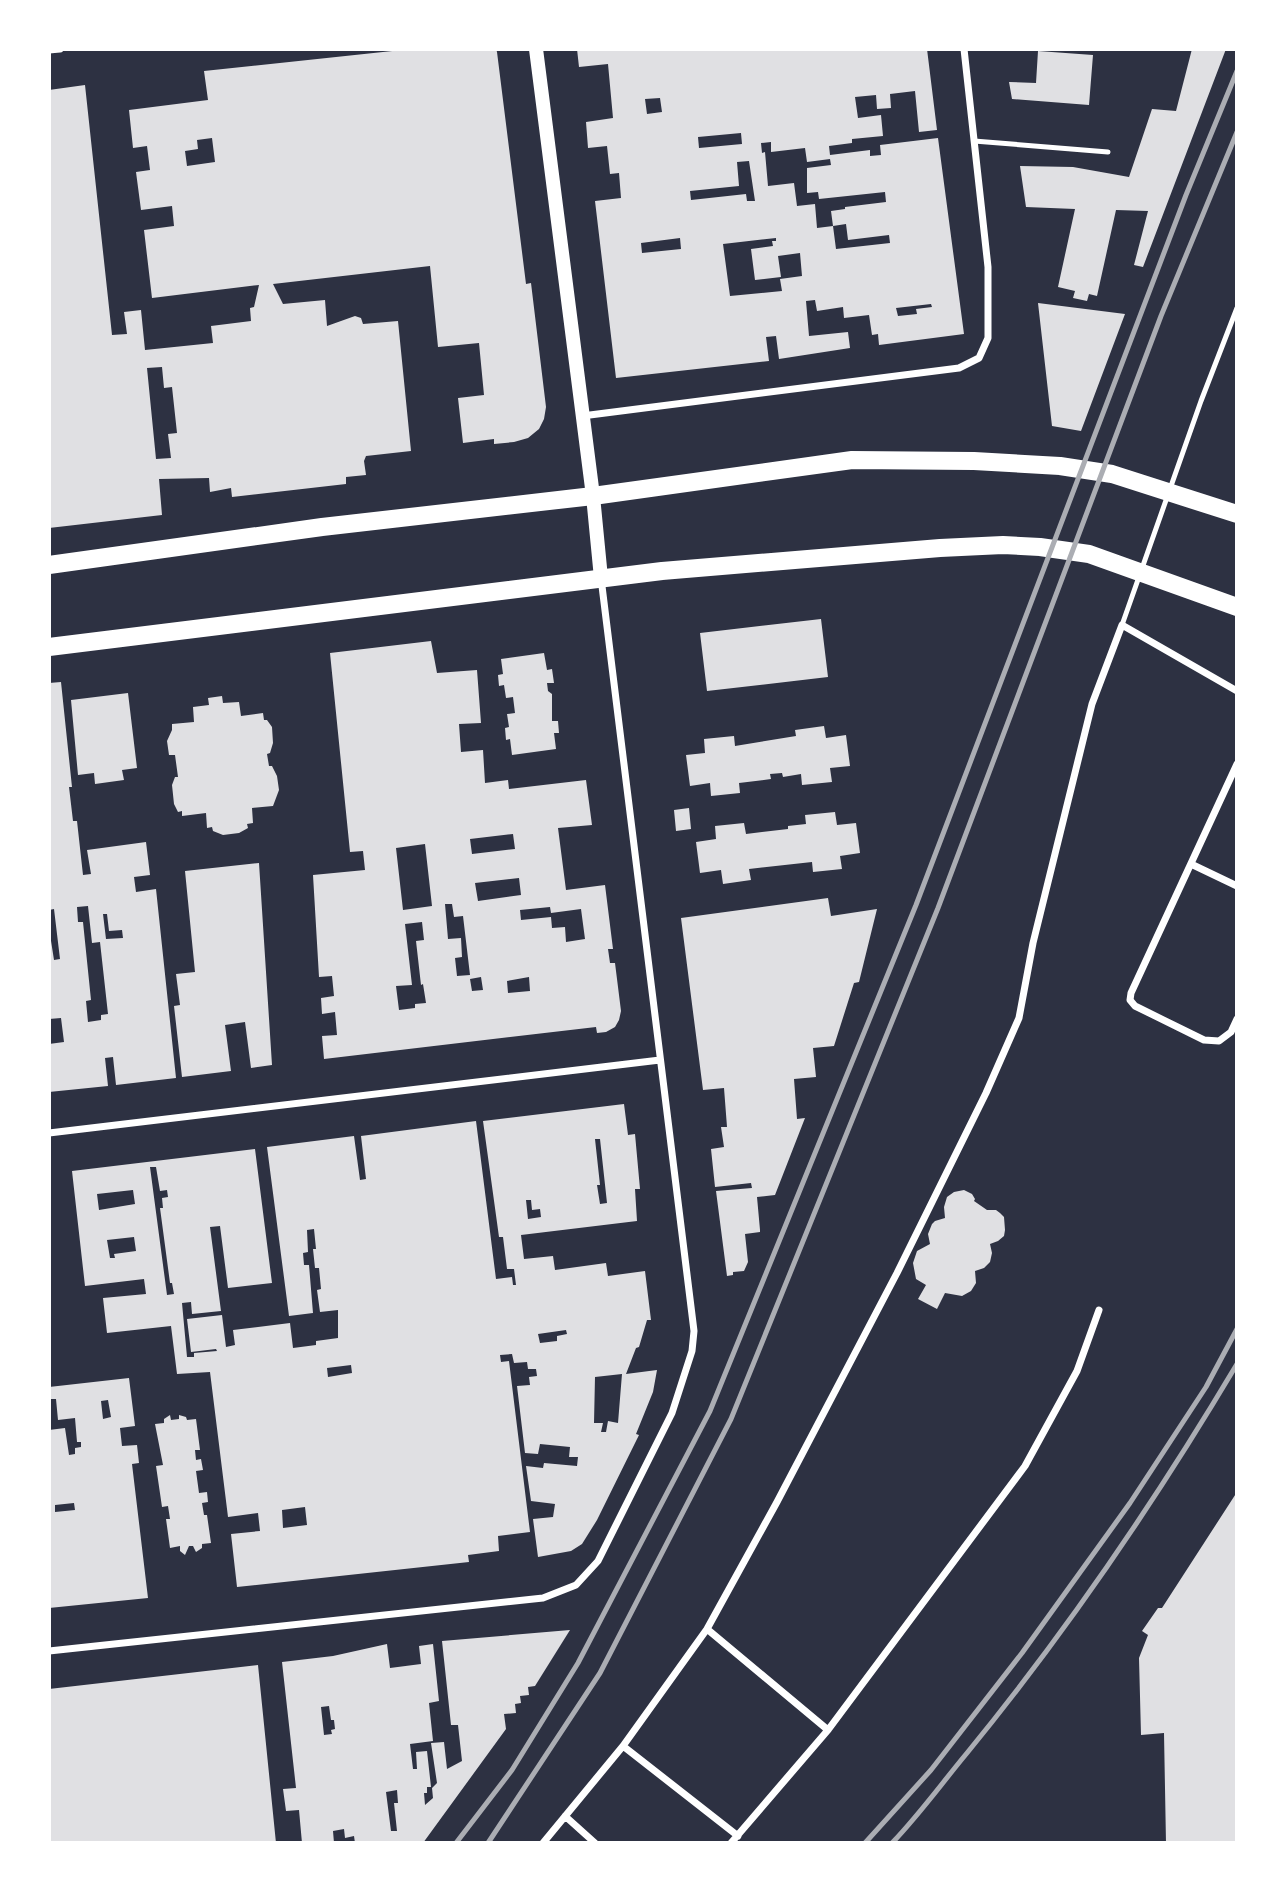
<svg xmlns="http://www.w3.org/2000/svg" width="1286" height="1892" viewBox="0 0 1286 1892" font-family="'Playfair Display',serif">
<rect width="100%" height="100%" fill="#2d3142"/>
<path fill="#e0e0e3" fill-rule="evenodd" d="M411,49H496L497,52L526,284L531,283L546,407L544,419L539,429L528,438L514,442L494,444V439L463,443L458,398L484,395L479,343L438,347L430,266L273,284L283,304L325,300L327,326L355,316L361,318L363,324L398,321L411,451L366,456L364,461L366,475L346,477V484L232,497L231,488L210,492L209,478L159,479L162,515L49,528V90L85,85L112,335L127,334L124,312L141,310L145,350L213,343L211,326L251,321L250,308L254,307L259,285L152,298L144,230L174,226L172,206L141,210L136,172L150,170L147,146L133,148L129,110L208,100L204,71ZM212,138L215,162L187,166L185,151L198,149L197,140ZM162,367L164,388L172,387L177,433L168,434L171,458L156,459L147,368Z
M577,49H927L937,130L919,132L915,91L890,94L891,108L877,109L876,95L855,97L858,118L881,115L883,136L852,139V143L829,146L830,155L870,150V156L881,155L880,145L938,138L964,334L879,345L878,334L872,335L869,315L844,318L843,307L817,311L815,300L806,301L809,336L848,332L850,348L779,359L776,336L766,337L769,361L616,378L595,201L621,198L619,173L610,174L607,146L588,148L586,122L613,118L608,64L579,67ZM660,98L662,112L647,114L645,99ZM741,133L742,144L699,148L698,137ZM771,142V152L805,148L807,162L830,159L831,165L807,168V193L818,192L819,199L885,192L886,202L845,207V209L831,211L833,226L846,224L848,240L889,235L890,243L836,249L833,226L817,228L815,204L797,206L794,183L768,186L765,152L762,153L761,143ZM749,161L755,201H747L746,194L691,200L690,191L739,186L737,162ZM680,238L681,249L642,253L641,243ZM776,238V241H772L773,246L751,249L755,280L781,277L778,256L800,253L802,276L780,279L782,291L730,296L723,244ZM931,304L932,307L916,309L917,314L898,316L896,308Z
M1192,49H1226L1143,267L1134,265L1148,211L1116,210L1097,296L1089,294L1087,301L1073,298L1075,291L1058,287L1075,209L1026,207L1020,166L1073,167L1129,177L1152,109L1176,111Z
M1038,51L1093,55L1089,105L1012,99L1009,82L1036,83Z
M1038,303L1125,314L1081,431L1052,426Z
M821,619L828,677L707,691L700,633Z
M431,641L437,673L477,670L481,723L459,724L461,752L483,750L485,783L508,780L509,789L586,780L592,825L558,828L566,890L605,885L613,949H608L610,963H615L621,1011L619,1020L615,1027L606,1032L597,1033L596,1027L324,1059L322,1036L337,1035L335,1012L322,1014L321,998L334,996L332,976L319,977L313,875L365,870L363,851L350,852L330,653ZM513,834L515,849L472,854L470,839ZM425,844L432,906L403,910L396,848ZM519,878L521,895L478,901L475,883ZM445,904H452L454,917L463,916L470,975L457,976L455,958L462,957L461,938L448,939ZM550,907L551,913L581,909L585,939L566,942L565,927L552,928L551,917L521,920L520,910ZM422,922L424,940L416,941L421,985L423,984L426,1003L415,1004V1008L399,1010L396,986L412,985L405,924ZM481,977L483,990L472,991L470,979ZM529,977L530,991L508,993L507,981Z
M544,653L547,670L552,669L554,683H547L548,691L552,694V721H558L559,733H554L556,749L512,755L510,739L506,740L505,728L509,727L507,714L515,713L513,697L506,698L504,685L499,686L498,675L503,674L501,659Z
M61,682L72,787H69L73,821H77L83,875L91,874L87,850L146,842L150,875L134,877L136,892L156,889L176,1078L116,1085L113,1057L105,1058L108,1086L49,1092V1044L64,1042L61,1018L49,1019V928L54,960L60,959L54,909L49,910V683ZM88,906L92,943L100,942L108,1014L101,1015V1020L88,1022L86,1001L91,1000L83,922H78L77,907ZM103,914H107L109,931L122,930L123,938L106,939Z
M128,693L137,768L122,770L124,780L95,784L94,773L78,775L71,700Z
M222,696L223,703L239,702L241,716L263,713L264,720H267L272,727L273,743L270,753L267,754L269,766H272L277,776L279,790L273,806L252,808L253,823L247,824L248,828L239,833L223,835L213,831L212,827L207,828L206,813L182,816V811L178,812L174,804L172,785L175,777H178L175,755H169L167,741L172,730V724L194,722L193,707L209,705L208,698Z
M824,726L826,738L846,735L850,766L830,768L832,782L802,785L801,774L783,777L782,773L770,774L771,779L739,783L740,793L711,796L710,783L690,786L686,755L705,753L704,739L734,736L735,746L796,736L795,730Z
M689,808L691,829L676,831L674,810Z
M835,812L837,825L856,823L860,853L840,856L842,869L813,872L812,862L749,869L751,880L723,884L721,870L700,873L696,842L716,839L715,826L744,823L746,834L788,829V826L806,824L805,815Z
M259,863L272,1065L251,1068L245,1022L225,1025L231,1071L182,1077L174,1006L180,1005L176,974L195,972L185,871Z
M828,898L831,916L877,909L859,982L854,983L834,1046L813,1048L816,1077L794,1079L797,1119L805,1118L775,1195L757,1197L760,1230V1232L745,1234L748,1262L744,1271L733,1272V1275L727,1276L716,1191L752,1188L751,1183L715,1187L711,1149L724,1147L721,1127H727L724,1088L703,1090L681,918Z
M624,1104L628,1135L635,1134L640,1189H635L637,1221L521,1235L524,1259L553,1256L555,1270L606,1263L608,1276L645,1271L651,1320H647L639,1347L636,1348L626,1374L657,1370L653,1392L636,1434L639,1435L597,1520L582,1544L571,1551L538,1557L533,1519L553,1517L555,1504L531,1501L526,1466L543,1468L544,1463L577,1466L578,1457H569L570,1447L540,1444L538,1454L525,1453L517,1386L530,1385L529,1377L537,1376L536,1369H528L527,1362L514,1363L512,1354L500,1355L501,1362L509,1361L530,1532L498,1536L499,1551L468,1555L469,1562L237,1587L231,1534L260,1531L258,1513L228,1517L210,1372L177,1374L171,1326L107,1333L103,1298L146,1294L144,1279L85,1286L72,1171L255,1149L272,1283L228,1288L220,1226L210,1227L221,1311L192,1314L191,1302L182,1303L187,1357H194V1353L217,1351L216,1349L191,1352L187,1319L222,1315L226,1347L235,1345L233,1330L290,1323L293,1348L316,1345V1341L338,1338V1310L320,1312L317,1290L321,1289L319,1268H315L313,1249H316L314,1229L307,1230L308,1252L303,1253L304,1265H309L313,1313L289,1316L267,1147L354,1136L360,1180L366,1179L361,1136L476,1121L496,1279L512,1277L513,1285H516L514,1269H507L503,1237H499L483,1121ZM595,1139H600L607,1203L600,1204L597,1185H600ZM150,1167H156L160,1191L167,1190L168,1197L162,1198L163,1208H160L170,1283H172L174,1294L167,1295ZM133,1190L135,1204L99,1210L97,1194ZM526,1200H531L532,1210L540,1209L541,1217L528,1219ZM134,1237L136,1251L114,1254L115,1258H110L107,1240ZM566,1330L567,1334L557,1336V1341L540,1343L538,1334ZM351,1365L352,1373L328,1377L327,1368ZM622,1374L618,1423L608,1421L606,1432H601L603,1423H594L595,1377ZM305,1507L307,1525L283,1528L282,1510Z
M964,1190L972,1194L975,1199L974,1201L987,1210H996L1000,1213L1004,1217L1005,1230L1004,1236L998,1241L990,1244L992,1253L990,1262L984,1268L975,1271L976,1283L971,1291L962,1296L945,1293L937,1309L918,1299L926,1285L916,1279L913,1263L917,1251L930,1244L928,1234L932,1224L935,1221L945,1218L944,1207L947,1197L954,1192Z
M129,1378L135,1426L120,1428L122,1446L137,1445L139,1463L132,1464L148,1598L49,1608V1430L65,1428L69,1455L75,1454V1448L81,1447V1442H77L75,1418L58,1420L56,1399H49V1387ZM108,1400L111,1417L103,1419L101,1401ZM74,1503L75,1510L55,1512V1505Z
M170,1415L171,1420L179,1419V1415L186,1417L187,1420L196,1419L200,1450H195L196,1460L201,1459L203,1470L196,1471L199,1493L207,1492L208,1502L202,1503L204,1515H207L211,1543L202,1544V1548L196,1552L193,1546H189L185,1555L180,1551V1546L170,1548L166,1519H170L168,1506L162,1507L156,1466L163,1465L155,1424L164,1423V1419Z
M1237,1492V1843H1166L1164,1733L1141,1735L1139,1658L1148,1635L1142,1631L1158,1608H1162Z
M570,1630L535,1686L528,1687L529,1695L520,1696L521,1703L515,1704L516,1713L504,1714L506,1729L423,1843H355L354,1836L345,1838L344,1829L333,1831L334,1843H302L299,1810L286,1811L283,1789L296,1788L282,1662L333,1656L387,1644L390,1668L421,1664L419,1646L433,1644L439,1701L429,1703L433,1741L410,1744L413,1769H417L416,1752L427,1751L431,1787H427V1793H424L425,1805L433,1798L432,1788L437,1783L431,1743L444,1742L447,1769L462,1761L458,1725H451L442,1641ZM329,1706L331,1720H334L335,1729L331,1730L332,1734L324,1735L321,1707ZM397,1790L398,1803H394L397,1831H391L386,1792Z
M258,1665L276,1843H49V1689Z"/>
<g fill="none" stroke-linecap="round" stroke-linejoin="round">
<path stroke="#fff" stroke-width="5" d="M974,141L1108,152
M1122,625L1201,401L1237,308"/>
<path stroke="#fff" stroke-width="7" d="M49,50L60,49
M582,416L959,368L979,358L988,338V267L964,49
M1237,764L1131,993L1130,1000L1135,1006L1204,1040L1219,1041L1231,1032L1237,1019
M1191,864L1237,886
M49,1133L660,1060
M707,1629L828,1730
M49,1651L543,1598L576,1585L598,1561L672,1413L692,1351L694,1331L601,578
M623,1746L738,1836
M565,1816L595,1843
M543,1843L623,1746L707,1629L777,1502L897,1273L986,1093L1019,1018L1033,943L1092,704L1122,625L1237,691
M731,1843L828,1730L1025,1466L1077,1371L1099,1310"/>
<path stroke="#fff" stroke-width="14" d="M536,49L593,496L601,578"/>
<path stroke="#fff" stroke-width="18" d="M49,565L322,527L593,496L852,460L974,461L1060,466L1112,474L1237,514
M49,647L662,571L940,548L1003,545L1040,547L1089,554L1237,607"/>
<path stroke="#abadb3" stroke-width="5" d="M456,1843L512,1770L578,1663L710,1411L916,905L1186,195L1237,71
M488,1843L600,1673L731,1419L938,908L1161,316L1237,132
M865,1843L931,1770L1022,1653L1130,1503L1206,1387L1237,1329
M892,1843C919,1815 942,1783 967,1753C1067,1631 1156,1500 1237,1364"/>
</g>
<rect width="1286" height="1892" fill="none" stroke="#ffffff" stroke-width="102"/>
</svg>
